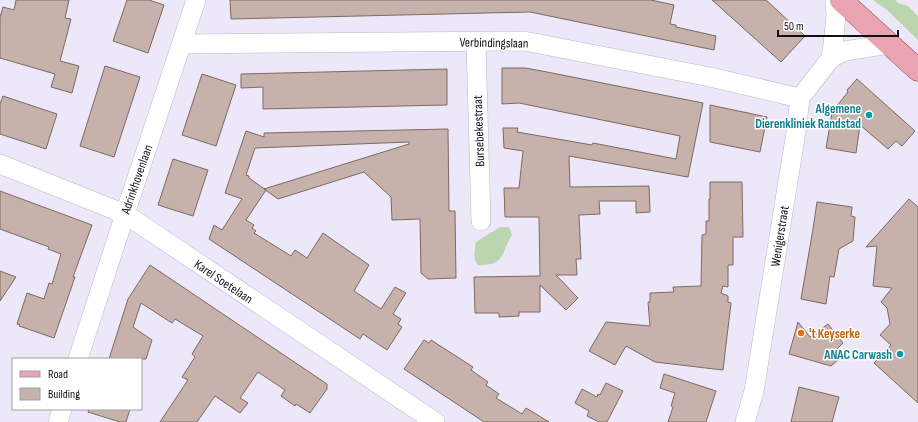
<svg xmlns="http://www.w3.org/2000/svg" width="918" height="422" viewBox="0 0 918 422" font-family="'Sofia Sans Condensed',sans-serif">
<rect width="100%" height="100%" fill="#ede7fa"/>
<path fill="#bbd5b0" d="M873,0H895L898,3L908,6L918,16V40L887,10Z
M500,227H509L512,235C501,252 506,266 478,265C472,258 475,250 476,242Z"/>
<path fill="#c7b2ab" stroke="#7c6963" d="M16,0H69L65,18L71,19L60,61L79,66L72,93L51,87L55,74L0,58V17L3,7L14,10Z
M127,0H149L164,5L148,53L113,41Z
M230,0H651L674,5L670,24L676,25V27L716,36L714,50L530,12L231,19Z
M712,0H766L805,36L781,62Z
M105,66L140,77L114,157L80,146Z
M502,68H525L542,71L703,103L688,177L569,156L570,187L649,186L650,212L636,213V201H599L600,214L579,215L581,259H576L577,275H556L578,298L566,310L540,285V312H519V316L499,317V313H475L474,277L540,276L539,217H505L504,188H519L523,151L504,148L503,128H518L517,132L592,145L593,143L676,159L680,136L519,103L502,104Z
M447,69V105L263,109V87L241,88V74Z
M202,74L236,85L216,146L182,135Z
M857,79L915,131L902,146L896,141L888,149L860,125L856,153L826,148L833,107H836L848,92L847,90Z
M3,96L57,114L46,149L0,134V104Z
M710,105L767,117L760,152L710,142Z
M448,129L449,211H455L456,278L428,279L421,273L420,219L392,220L391,197L364,172L278,199L264,189L409,144V142L255,148L246,175L249,176V178L266,190L246,220L254,225L252,228L256,231L254,233L291,256L295,250L307,258L323,233L369,265L354,291L381,309L395,287L406,293L393,314L401,319L398,324L402,327L387,350L363,334L360,339L209,239L214,225L222,230L242,199L225,193L246,131L264,137V133Z
M173,159L208,170L193,216L158,205Z
M710,182H742L743,237H733V265H728V287L723,286L721,293L728,296V302L731,303L723,370L655,362L626,346L615,365L589,351L606,322L650,326L648,302H650V293L674,292L673,287L701,286L702,235L706,234V221H709V199H710Z
M0,191L92,225L73,277H75L54,338L19,326L20,325L17,324L27,293L44,299L49,283L52,284L61,254L48,249L49,247L0,229Z
M909,199L918,207V403L874,363L891,345L880,335L890,324L887,308L881,302L892,288L873,286L877,246L866,247Z
M817,202L852,207L851,216L855,217L853,241L839,249L834,277L830,276L826,304L801,299L813,229Z
M150,265L327,384V389L310,413L296,404L295,406L281,396L285,390L258,372L240,398L248,403L240,413L215,396L197,422H160L188,380L182,377L195,357L192,354L203,336L175,319L172,323L141,303L133,327L152,340L146,359H109L128,299Z
M0,271L16,277L0,301Z
M798,322L810,337L828,324L843,343L833,353L839,359L831,366L789,354Z
M424,340L429,343L431,340L473,367L471,370L488,382L486,385L499,394L496,398L522,414L526,408L549,422H484L475,416L404,369Z
M664,374L716,391L706,422H668L673,407L671,406L675,393L660,388Z
M606,383L623,391L607,422H599L587,416L589,411L575,403L582,389L597,397L598,394L600,395Z
M799,387L839,397L832,422H791Z
M89,409H130L126,422H120L88,412Z"/>
<g fill="none" stroke-linecap="round" stroke-linejoin="round">
<g stroke="#bcb6c8" stroke-width="20">
<path id="minor" d="M476,42L481,221
M182,44L524,41L710,77L800,98
M831,58L845,51L889,44
M0,164L125,214L435,422
M78,359L125,214L196,0
M58,422L62,409
M745,422L754,391L796,132L800,98L831,58L833,45L836,16L835,0"/>
</g>
<g stroke="#954959" stroke-width="23">
<path id="primary" d="M841,0L918,70"/>
</g>
<use href="#minor" stroke="#fff" stroke-width="19"/>
<use href="#primary" stroke="#eaa4b1" stroke-width="22"/>
</g>
<g fill="#0f9aa8" stroke="#fff" stroke-width="1.5">
<circle cx="869" cy="115" r="4"/>
<circle cx="900" cy="354" r="4"/>
</g>
<circle fill="#e8710a" stroke="#fff" stroke-width="1.5" cx="801" cy="333" r="4"/>
<g text-anchor="middle" stroke-width="3" stroke-linejoin="round" paint-order="stroke">
<g font-size="13" fill="#121016" stroke="#fff">
<text transform="translate(494 42) rotate(1)" y="5">Verbindingslaan</text>
<text transform="translate(478 131) rotate(-92)" y="5">Bursebekestraat</text>
<text transform="translate(136 179) rotate(-71)" y="5">Adrinkhovenlaan</text>
<text transform="translate(779 236) rotate(-81)" y="5">Wenigerstraat</text>
<text transform="translate(224 281) rotate(34)" y="5">Karel Soetelaan</text>
</g>
<g font-size="13" font-weight="bold" fill="#0d838f" stroke="#fff" text-anchor="end">
<text x="861" y="113">Algemene<tspan x="861" dy="15">Dierenkliniek Randstad</tspan></text>
<text x="892" y="359">ANAC Carwash</text>
</g>
<g font-size="13" font-weight="bold" fill="#c56008" stroke="#fff" text-anchor="start">
<text x="809" y="338">'t Keyserke</text>
</g>
</g>
<rect x="12" y="358" width="130" height="52" fill="#ffffff" stroke="#a09fa2"/>
<rect x="20" y="371" width="20" height="6" fill="#eaa4b1" stroke="#a09fa2"/>
<text x="48" y="378" font-size="12" fill="#121016">Road</text>
<rect x="20" y="388" width="20" height="12" fill="#c7b2ab" stroke="#a09fa2"/>
<text x="48" y="398" font-size="12" fill="#121016">Building</text>
<path d="M778 30v6h120v-6" fill="none" stroke="#121016" stroke-width="2"/>
<text x="784" y="30" font-size="12" fill="#121016" stroke="#ffffff" stroke-width="3" paint-order="stroke">50 m</text>
</svg>
